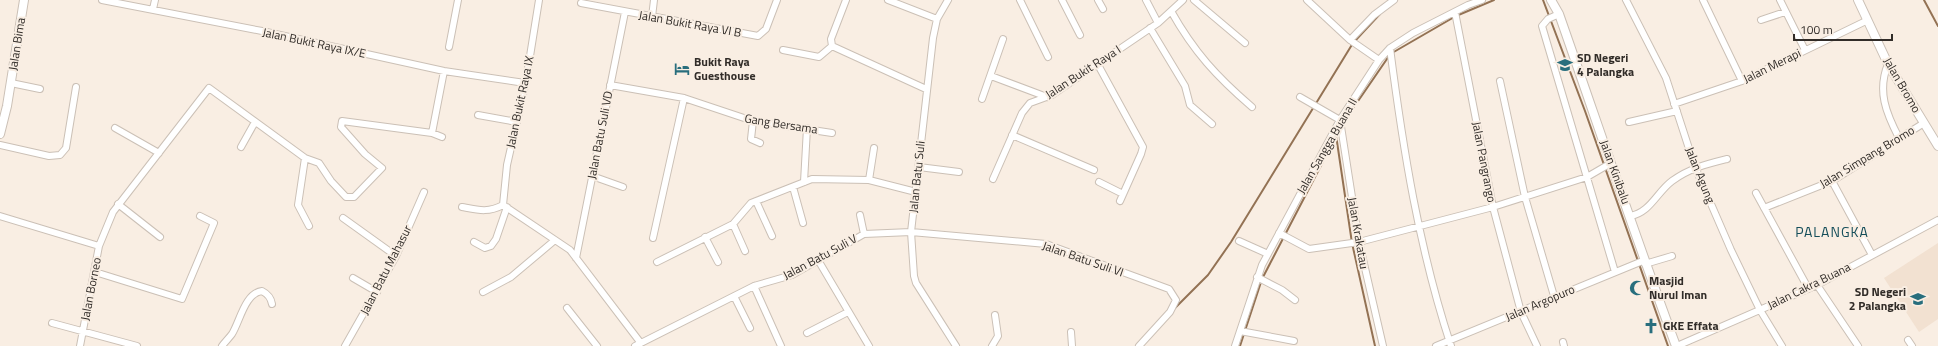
<svg xmlns="http://www.w3.org/2000/svg" width="1938" height="346" viewBox="0 0 1938 346" font-family="'Titillium Web',sans-serif">
<rect width="100%" height="100%" fill="#f9eee3"/>
<path fill="#f2e1d1" d="M1938,243V319L1919,332L1884,278Z"/>
<g fill="none" stroke-linecap="round" stroke-linejoin="round">
<path stroke="#937254" stroke-width="2" d="M1543,0L1585,111L1668,346
M1924,0L1938,26
M1392,53L1456,16L1494,0
M1343,123L1389,56
M1336,135L1352,243L1375,346
M1174,309L1208,275L1231,242L1353,43L1380,14
M1240,346L1262,279L1340,129"/>
<g stroke="#cbc0b6" stroke-width="8">
<path id="minor" d="M102,0L262,31L444,71L525,83
M846,0L831,39L832,46L926,89
M888,0L937,19
M948,0L937,19L933,38L911,232L914,276L916,283L956,346
M1020,0L1048,57
M1062,0L1080,35
M1098,0L1103,9
M1146,0L1158,23
M1194,0L1245,43
M1307,0L1350,40L1379,60
M1626,0L1666,78L1695,167L1731,250L1760,310L1782,346
M1703,0L1742,81
M1780,0L1805,50
M581,3L758,36L766,29L777,0
M153,9L155,0
M1171,11C1194,52 1217,77 1252,107
M1455,12L1493,207L1521,312L1537,346
M1559,14L1548,19L1542,26L1615,272
M652,17L654,0
M1761,20L1785,12
M1150,28L1185,86L1190,105L1212,124
M1350,40L1374,15L1394,0
M449,47L458,0
M1390,48C1403,149 1419,249 1451,346
M783,50L819,57L832,46
M1097,63L1143,147L1141,154L1120,201
M1888,64C1877,91 1886,113 1899,138
M991,76L1047,97
M1500,81L1525,197L1554,296
M11,83L40,89
M610,85L684,98L753,121L832,133
M1300,97L1340,120
M982,99L1003,39
M1674,104L1742,81L1868,20
M478,115L517,122
M1340,120L1359,242L1383,346
M753,121L751,139L760,143
M1629,122L1677,111
M115,128L159,153
M432,133L444,71
M1012,135L1094,170
M0,145L49,156L60,155L66,148L76,87
M241,147L255,122
M305,158L298,205L309,226
M919,167L959,172
M592,176L623,187
M993,179L1022,113L1030,103L1052,95L1158,23L1183,0
M869,180L874,148
M1832,181L1872,255
M804,182L807,128
M1099,182L1123,194
M793,187L803,223
M1756,193L1808,288
M756,201L772,236
M118,204L160,237
M503,205L507,165L526,81L539,0
M503,205L570,250L640,342
M462,207C478,210 488,213 503,205
M1764,208L1832,181L1924,123
M860,215L864,234
M0,216L99,246
M1630,216C1650,213 1657,192 1672,181C1690,168 1707,164 1727,159
M343,218L396,256
M733,224L745,251
M1279,233L1309,249L1359,242L1493,207L1587,177L1611,163
M705,237L718,262
M653,238L684,98
M1239,241L1268,254
M474,242L485,248L491,246L496,239L507,207
M576,258L625,12
M818,260L869,346
M657,262L733,224L751,203L812,179L869,180L916,192
M1645,264L1672,256
M95,272L182,299L214,223L200,216
M1257,277L1282,290L1295,300
M353,278L377,292
M1817,285L1858,346
M754,286L781,346
M483,292L511,277L555,240
M734,296L750,328
M567,308L597,346
M52,323L137,346
M1240,331L1294,341
M1071,332L1072,346
M807,333L848,312
M1908,340L1912,346
M1563,342L1564,346
M80,346L99,246L113,212L209,88L305,158L319,163L331,181L346,197H354L382,168L365,154L341,127L342,121L432,133L442,137
M222,346C225,342 229,338 232,334C240,321 245,293 262,291C268,294 271,298 272,304
M345,346L396,256L424,192
M635,346L754,286L792,275L864,234L911,232L1046,244L1169,289L1176,300L1170,312L1139,346
M992,346L998,336L995,315
M1235,346L1262,265L1340,120L1379,60L1390,48L1413,33L1468,5L1482,0
M1436,346L1645,260
M1677,346L1817,285L1938,220"/>
</g>
<g stroke="#cbc0b6" stroke-width="10">
<path id="tertiary" d="M1551,0L1559,14C1598,125 1635,236 1676,346
M1858,0L1888,64L1938,146
M0,134L7,106L24,0"/>
</g>
<use href="#minor" stroke="#fff" stroke-width="6"/>
<use href="#tertiary" stroke="#fff" stroke-width="8"/>
</g>
<defs>
<g id="school-bare" transform="scale(1.2)"><path d="M0-5L7-2L0 1L-7-2ZM-4 1L0 2.5L4 1V4Q0 6-4 4Z" fill="#286e7d" stroke="#f9eee3" stroke-width="2.5" paint-order="stroke"/></g>
<g id="hotel-bare" transform="scale(1.2)"><path d="M-6-4.5h1.5V1H6V5H4.5V3h-9V5H-6ZM-4 0a1.8 1.8 0 1 1 3.6 0ZM.5 0V-2.5h3Q6-2.5 6 0Z" fill="#286e7d" stroke="#f9eee3" stroke-width="2.5" paint-order="stroke"/></g>
<g id="mosque-bare" transform="scale(1.2)"><path d="M3.5-4.9A6 6 0 1 0 3.5 4.9A5 5 0 1 1 3.5-4.9Z" fill="#286e7d" stroke="#f9eee3" stroke-width="2.5" paint-order="stroke"/></g>
<g id="church-bare" transform="scale(1.2)"><path d="M-1.2-6h2.4v3.5h3.3v2.4h-3.3V6h-2.4V-.1h-3.3v-2.4h3.3Z" fill="#286e7d" stroke="#f9eee3" stroke-width="2.5" paint-order="stroke"/></g>
</defs>
<g fill-rule="evenodd">
<use href="#school-bare" x="1565" y="65"/>
<use href="#hotel-bare" x="682" y="69"/>
<use href="#mosque-bare" x="1637" y="288"/>
<use href="#school-bare" x="1918" y="299"/>
<use href="#church-bare" x="1651" y="326"/>
</g>
<g text-anchor="middle" stroke-width="4" stroke-linejoin="round" paint-order="stroke">
<g font-size="12" fill="#312c28" stroke="#f9eee3">
<text transform="translate(690 24) rotate(10)" y="4">Jalan Bukit Raya VI B</text>
<text transform="translate(314 43) rotate(12)" y="4">Jalan Bukit Raya IX/E</text>
<text transform="translate(17 44) rotate(-81)" y="4">Jalan Bima</text>
<text transform="translate(1772 66) rotate(-26)" y="4">Jalan Merapi</text>
<text transform="translate(1083 72) rotate(-33)" y="4">Jalan Bukit Raya I</text>
<text transform="translate(1902 85) rotate(60)" y="4">Jalan Bromo</text>
<text transform="translate(520 102) rotate(-78)" y="4">Jalan Bukit Raya IX</text>
<text transform="translate(781 124) rotate(9)" y="4">Gang Bersama</text>
<text transform="translate(600 135) rotate(-79)" y="4">Jalan Batu Suli VD</text>
<text transform="translate(1327 146) rotate(-60)" y="4">Jalan Sangga Buana II</text>
<text transform="translate(1867 157) rotate(-31)" y="4">Jalan Simpang Bromo</text>
<text transform="translate(1484 162) rotate(79)" y="4">Jalan Pangrango</text>
<text transform="translate(1615 172) rotate(70)" y="4">Jalan Kinibalu</text>
<text transform="translate(1700 175) rotate(68)" y="4">Jalan Agung</text>
<text transform="translate(917 177) rotate(-84)" y="4">Jalan Batu Suli</text>
<text transform="translate(1358 233) rotate(80)" y="4">Jalan Krakatau</text>
<text transform="translate(820 257) rotate(-28)" y="4">Jalan Batu Suli V</text>
<text transform="translate(1083 259) rotate(19)" y="4">Jalan Batu Suli VI</text>
<text transform="translate(386 270) rotate(-63)" y="4">Jalan Batu Mahasur</text>
<text transform="translate(1809 286) rotate(-26)" y="4">Jalan Cakra Buana</text>
<text transform="translate(91 289) rotate(-79)" y="4">Jalan Borneo</text>
<text transform="translate(1540 303) rotate(-23)" y="4">Jalan Argopuro</text>
</g>
<g font-size="12" font-weight="bold" fill="#312c28" stroke="#f9eee3" text-anchor="start">
<text x="1577" y="62">SD Negeri<tspan x="1577" dy="14">4 Palangka</tspan></text>
<text x="694" y="66">Bukit Raya<tspan x="694" dy="14">Guesthouse</tspan></text>
<text x="1649" y="285">Masjid<tspan x="1649" dy="14">Nurul Iman</tspan></text>
<text x="1906" y="296" text-anchor="end">SD Negeri<tspan x="1906" dy="14">2 Palangka</tspan></text>
<text x="1663" y="330">GKE Effata</text>
</g>
<g font-size="14" letter-spacing="1" fill="#154e5a" stroke="#f9eee3">
<text x="1832" y="237">PALANGKA</text>
</g>
</g>
<path d="M1794 34v6h98v-6" fill="none" stroke="#312c28" stroke-width="2"/>
<text x="1800" y="34" font-size="12" fill="#312c28" stroke="#f9eee3" stroke-width="3" paint-order="stroke">100 m</text>
</svg>
